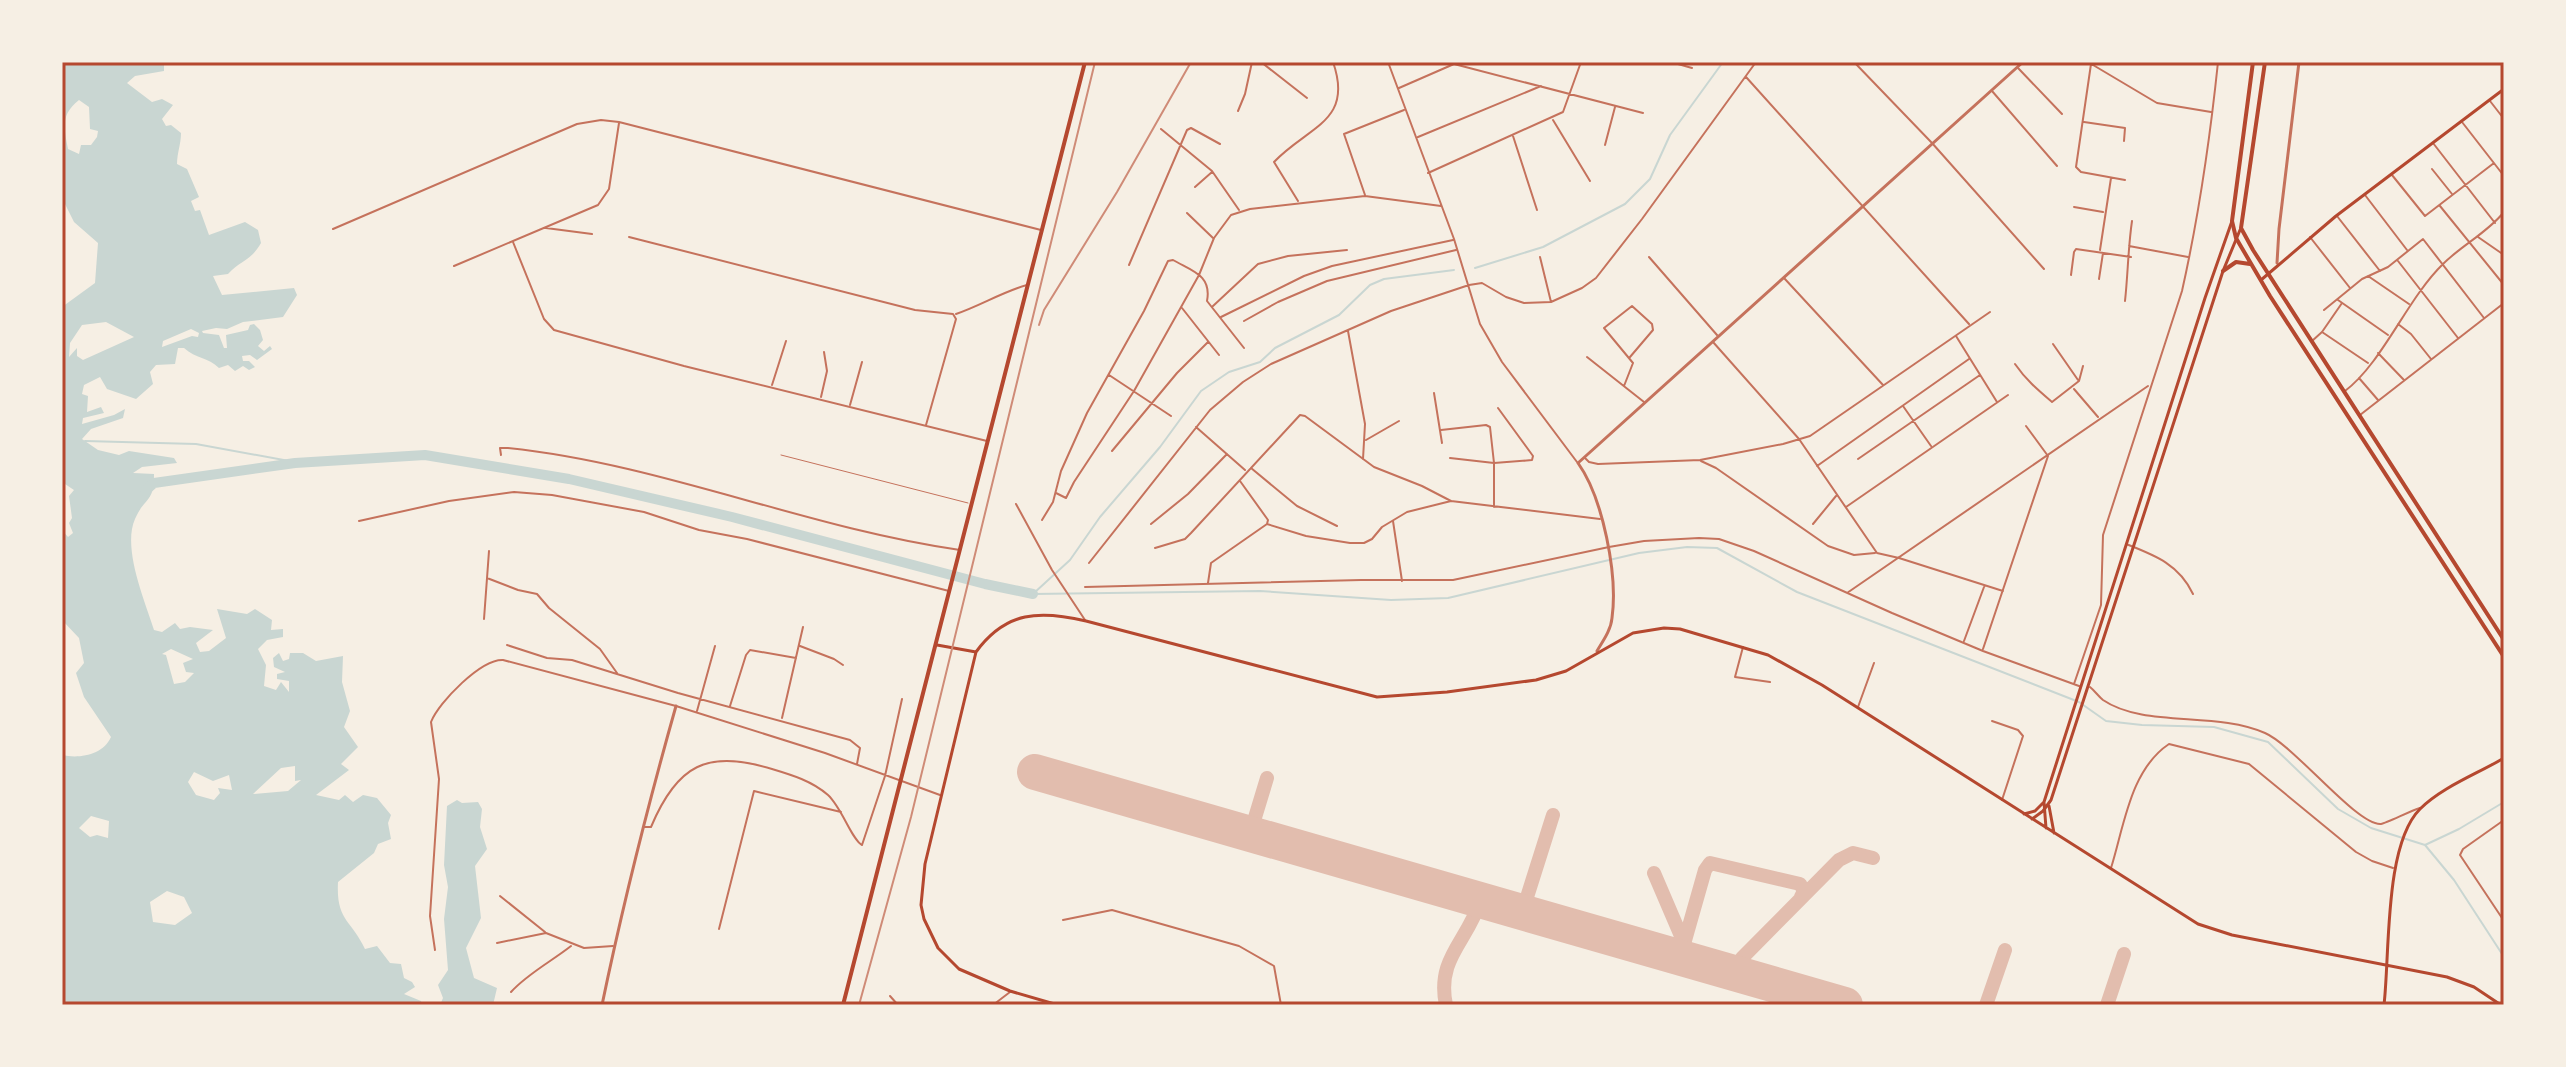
<svg xmlns="http://www.w3.org/2000/svg" width="2566" height="1067" viewBox="0 0 2566 1067" font-family="'Exo 2',sans-serif">
<rect width="100%" height="100%" fill="#f6efe4"/>
<path fill="#c9d6d2" fill-rule="evenodd" d="M71,62H164V71L135,76L127,83L152,102L162,99L173,105L162,119L166,126L171,125L181,133C181,144 177,153 177,164L187,169L199,197L191,201L195,211L200,210L209,235L245,222L258,230L261,243C250,262 242,259 228,274L213,276L222,295L294,288L297,295L283,317L243,322L227,329L216,328L202,331L203,333L219,335L224,348H227L226,335L248,330L250,325L254,324L260,330L263,340L258,346L264,351L270,346L272,349L257,360L250,355L242,356L243,361H249L255,367L249,370L243,366L235,371L228,365L219,368C208,357 196,359 184,348H178L175,364L156,365L150,372L153,384L136,399L107,389L100,377L84,385L82,394L88,396L87,412L101,407L104,413L83,418L82,424L114,415L125,409L123,418L91,429L82,439L98,450L119,455L129,451L174,458L177,463L142,467L133,473L154,474C154,504 145,496 135,519C122,548 145,601 154,630L162,632L175,623L180,629L190,627L213,630L196,643L200,652L209,651L226,638L217,609L247,614L255,609L272,620L271,630L283,629V637L267,640L258,649L266,665L264,686L276,690L281,682L289,692V681L277,679V674L285,672L274,667L273,658L279,653L283,661L289,659L290,653H303L316,661L343,656L342,682L350,711L344,727L358,747L341,764L349,770L316,795L339,800L345,795L353,802L363,795L377,798L391,815L388,823L391,839L378,844L374,853L338,882C336,921 351,919 365,949L377,946L390,963L401,964L404,978L412,982L415,987L404,994L421,1001L422,1005H62V755C79,759 103,755 111,737L84,697L76,673L84,663L79,638L62,620V530L68,537L73,533L69,523L72,518L69,496L74,490L65,484L62,486V307L95,283L98,243L74,222L62,198V65ZM79,100L89,107L90,129L98,131L97,137L91,145H81L79,154L68,149C64,128 60,115 79,100ZM106,322L134,337L83,360L77,356V348L69,357L70,343L82,325ZM191,329L199,333L198,337L192,336L162,347L163,341ZM171,649L193,659L183,663L186,672L194,673L185,682L174,684L166,655L162,654ZM295,766V781L301,780L288,791L253,794L281,768ZM194,772L213,781L229,775L232,790L218,788L220,793L214,800L196,795L188,782ZM91,816L109,821L108,838L97,835L90,837L79,828ZM167,891L184,897L192,913L175,925L153,922L150,902Z
M457,800L462,803L478,802L482,809L480,827L487,849L475,866L481,918L466,948L474,978L497,988L493,1005H440L443,998L438,985L448,970L444,919L448,887L444,865L447,806Z"/>
<g fill="none" stroke-linecap="round" stroke-linejoin="round">
<path stroke="#c9d6d2" stroke-width="2" d="M1475,268L1543,247L1625,204L1650,179L1670,135L1723,62
M85,441L196,444L300,463
M1034,593L1070,560L1100,517L1160,447L1201,391L1229,372L1260,362L1275,348L1339,315L1370,285L1384,279L1454,270
M1033,594L1260,591L1391,600L1448,598L1639,553L1687,547L1717,548L1797,592L2079,702L2106,721L2142,725L2214,727L2268,742L2338,809L2371,828L2425,845L2459,829L2504,802
M2425,845L2454,880L2504,957"/>
<path stroke="#c9d6d2" stroke-width="10" d="M145,491L154,483L295,463L425,455L569,479L732,517L985,584L1033,594"/>
<path stroke="#e2bdae" stroke-width="14" d="M1250,834L1267,778
M1654,873L1684,943
M1522,913L1553,815
M1680,958L1705,870L1710,863L1800,884L1804,891L1801,897
M1735,973L1742,958L1839,860L1853,853L1873,858
M1446,1005C1436,958 1468,941 1480,901
M1986,1005L2005,950
M2107,1005L2124,954"/>
<path stroke="#e2bdae" stroke-width="36" d="M1035,772L1845,1005"/>
<path stroke="#c5725c" stroke-width="1" d="M781,455L968,503"/>
<path stroke="#c5725c" stroke-width="2" d="M1261,62L1307,98
M1388,62L1454,239L1480,324L1502,362L1577,462
M1671,62L1692,68
M1854,62L1932,143L2044,269
M2088,62L2157,103L2211,112
M2091,64L2076,167L2081,172L2125,180
M2018,68L2062,114
M1746,77L1969,324
M1399,88L1454,64L1643,113
M1992,91L2057,166
M2490,101L2504,119
M1238,111L1245,94L1252,62
M1553,120L1590,181
M2084,122L2125,128L2124,141
M2462,122L2504,176
M1161,129L1212,171L1239,210
M1513,136L1537,210
M1418,137L1541,86
M2433,143L2495,223
M1605,145L1615,107
M2432,169L2452,194
M1428,173L1563,112L1581,62
M2392,175L2425,216L2494,163
M1195,187L1212,172
M1365,195L1344,134L1404,110
M2365,195L2407,250
M1298,201L1274,162C1308,126 1354,122 1333,62
M2440,206L2504,285
M2074,207L2103,212
M1187,213L1213,238
M2337,216L2380,271
M546,228L592,234
M333,229L577,124L601,120L619,122L1041,230
M629,237L915,310L953,314L956,319L926,425
M2310,237L2350,288
M2478,237L2504,255
M513,242L544,319L554,330L684,366L987,441
M2129,246L2188,257
M2100,250L2111,178
M1540,257L1551,302
M1649,257L1717,335
M2398,261L2458,338
M1129,265L1187,130L1191,128L1220,144
M454,266L598,205L609,189L619,123
M2071,275L2074,252L2076,249L2131,257
M2368,276L2409,304
M1784,278L1883,385
M2099,279L2103,253
M2338,300L2388,335
M2125,301C2128,274 2128,248 2132,221
M1213,306L1258,264L1288,256L1347,250
M1182,308L1219,355
M2324,310L2362,279L2388,267L2423,239L2484,318
M956,314C980,306 1002,292 1027,285
M1221,317L1304,276L1332,266L1453,240
M1244,321L1278,302L1327,281L1456,250
M2398,324L2411,334L2431,359
M1348,331L1365,424L1363,459
M2322,332L2368,363
M1956,336L1997,402
M2312,341L2322,332L2342,303
M1713,342L1799,439L1877,553L1899,558L2003,591
M2053,344L2078,380
M2378,353L2404,380
M1587,357L1644,402
M2015,364C2026,380 2038,390 2052,402L2079,381L2083,366
M1109,375L1171,416
M2359,378L2378,400
M772,385L786,341
M1624,386L1633,363L1604,328L1632,306L1652,324L1653,330L1630,357
M2074,389L2098,417
M2345,391C2383,362 2407,299 2443,264C2462,245 2487,233 2504,212
M1434,393L1442,443
M821,397L827,371L824,352
M850,405L862,362
M1903,406L1931,446
M2360,415L2504,303
M1196,427L1245,470
M1441,430L1486,425L1490,427L1494,463V507
M1366,440L1399,421
M1112,451L1177,373L1208,342
M501,455L500,448H508C662,464 806,528 960,550
M1450,458L1494,463L1532,460L1533,456L1498,408
M1585,458L1589,462L1598,464L1700,460L1783,444L1810,436L1990,312
M1858,459L1980,375
M1701,461L1716,468L1828,546L1854,555L1875,553
M1817,466L1969,359
M1251,468L1297,506L1337,526
M1056,493L1066,498L1074,482L1134,391L1199,275L1214,238L1231,215L1250,209L1365,196L1441,206
M1016,504L1052,570L1085,620
M1846,507L2008,395
M1042,520L1053,502L1061,471L1087,413L1144,311L1168,261L1173,260C1192,271 1212,275 1207,301L1244,348
M359,521L449,501L514,492L552,495L644,512L699,530L747,539L949,591
M1393,521L1402,581
M1151,524L1188,494L1227,454
M1267,524L1306,536L1350,543H1364L1372,539L1382,527L1407,512L1451,501L1600,519
M1813,524L1836,496
M2126,544C2154,555 2179,564 2193,594
M1155,548L1185,539L1191,533L1300,415L1305,416L1374,467L1422,486L1451,501
M1089,563L1210,410L1243,382L1271,364L1391,311L1469,285L1482,283L1506,297L1524,303L1551,302L1582,288L1596,278L1642,219L1756,62
M487,578L518,590L537,594L549,608L600,649L617,673
M1208,583L1211,563L1267,524L1268,520L1240,481
M1085,587L1361,580H1453L1609,547L1644,541L1699,538L1719,539L1754,551L1892,613L1983,651L2079,686
M1847,593L2148,386
M484,619L489,551
M1964,641L1984,587
M507,645L547,658L572,660L678,693L850,740L860,748L857,764
M800,646L834,659L843,665
M1743,647L1735,677L1770,682
M1983,649L2048,456L2026,426
M2074,684L2101,605L2103,535L2182,291C2199,215 2210,139 2218,62
M2090,687C2095,691 2098,696 2103,700C2144,728 2216,711 2265,733C2295,746 2357,826 2381,824C2387,823 2410,811 2420,808
M730,706L746,655L750,650L796,658
M1858,707L1874,663
M697,711L715,646
M782,718L803,627
M1992,721L2018,730L2023,736L2002,800
M2504,820L2463,849L2460,855L2504,921
M644,827H651C677,765 707,749 772,769C792,775 812,781 828,795C842,808 852,840 862,845L885,776L902,699
M2111,868C2124,827 2130,770 2169,744L2249,764L2356,852L2372,861L2393,868
M500,896L545,932
M1063,920L1112,910L1239,946L1274,966L1281,1005
M719,929L754,791L841,812
M497,943L546,933L584,948L613,946
M435,950L430,916L439,779L431,722C439,702 481,659 503,660L676,706L825,753L940,795
M511,992C527,974 552,961 571,946
M890,996L898,1005
M993,1005L1010,992"/>
<path stroke="#c5725c" stroke-width="3" d="M2277,263L2279,229L2299,62
M1597,651C1603,641 1611,630 1612,618C1618,575 1603,498 1578,463L2023,62
M602,1005C623,904 648,805 676,706"/>
<path stroke="#b5482f" stroke-width="3" d="M2261,280L2336,216L2504,89
M937,645L976,652
M2049,806L2054,833
M2024,814L2035,811L2044,802
M2032,819L2043,811L2051,800L2223,271L2240,230
M2046,828L2044,802L2205,298L2232,221
M1058,1005L1010,991L959,969L938,948L924,919L921,905L925,864L976,652C1006,611 1040,610 1086,621L1377,697L1447,692L1536,680L1566,671L1633,633L1664,628L1680,629L1768,655L1822,685L2198,924L2232,935L2447,977L2474,987L2501,1005
M2384,1005C2390,954 2384,845 2420,809C2442,787 2477,774 2504,758"/>
<path stroke="#b5482f" stroke-width="4" d="M843,1005L1085,62"/>
<path stroke="#b5482f" stroke-width="4" d="M2253,62L2232,221L2236,238L2270,296L2504,657
M2265,62L2241,228L2253,250L2504,640
M2223,271L2236,262L2250,264"/>
<path stroke="#cf8b77" stroke-width="2" d="M1039,325L1044,310L1117,192L1191,62
M859,1005L911,817L1095,62"/>
</g>
<rect width="2566" height="1067" fill="none" stroke="#f6efe4" stroke-width="128"/>
<rect x="64" y="64" width="2438" height="939" fill="none" stroke="#b5482f" stroke-width="3"/>
</svg>
